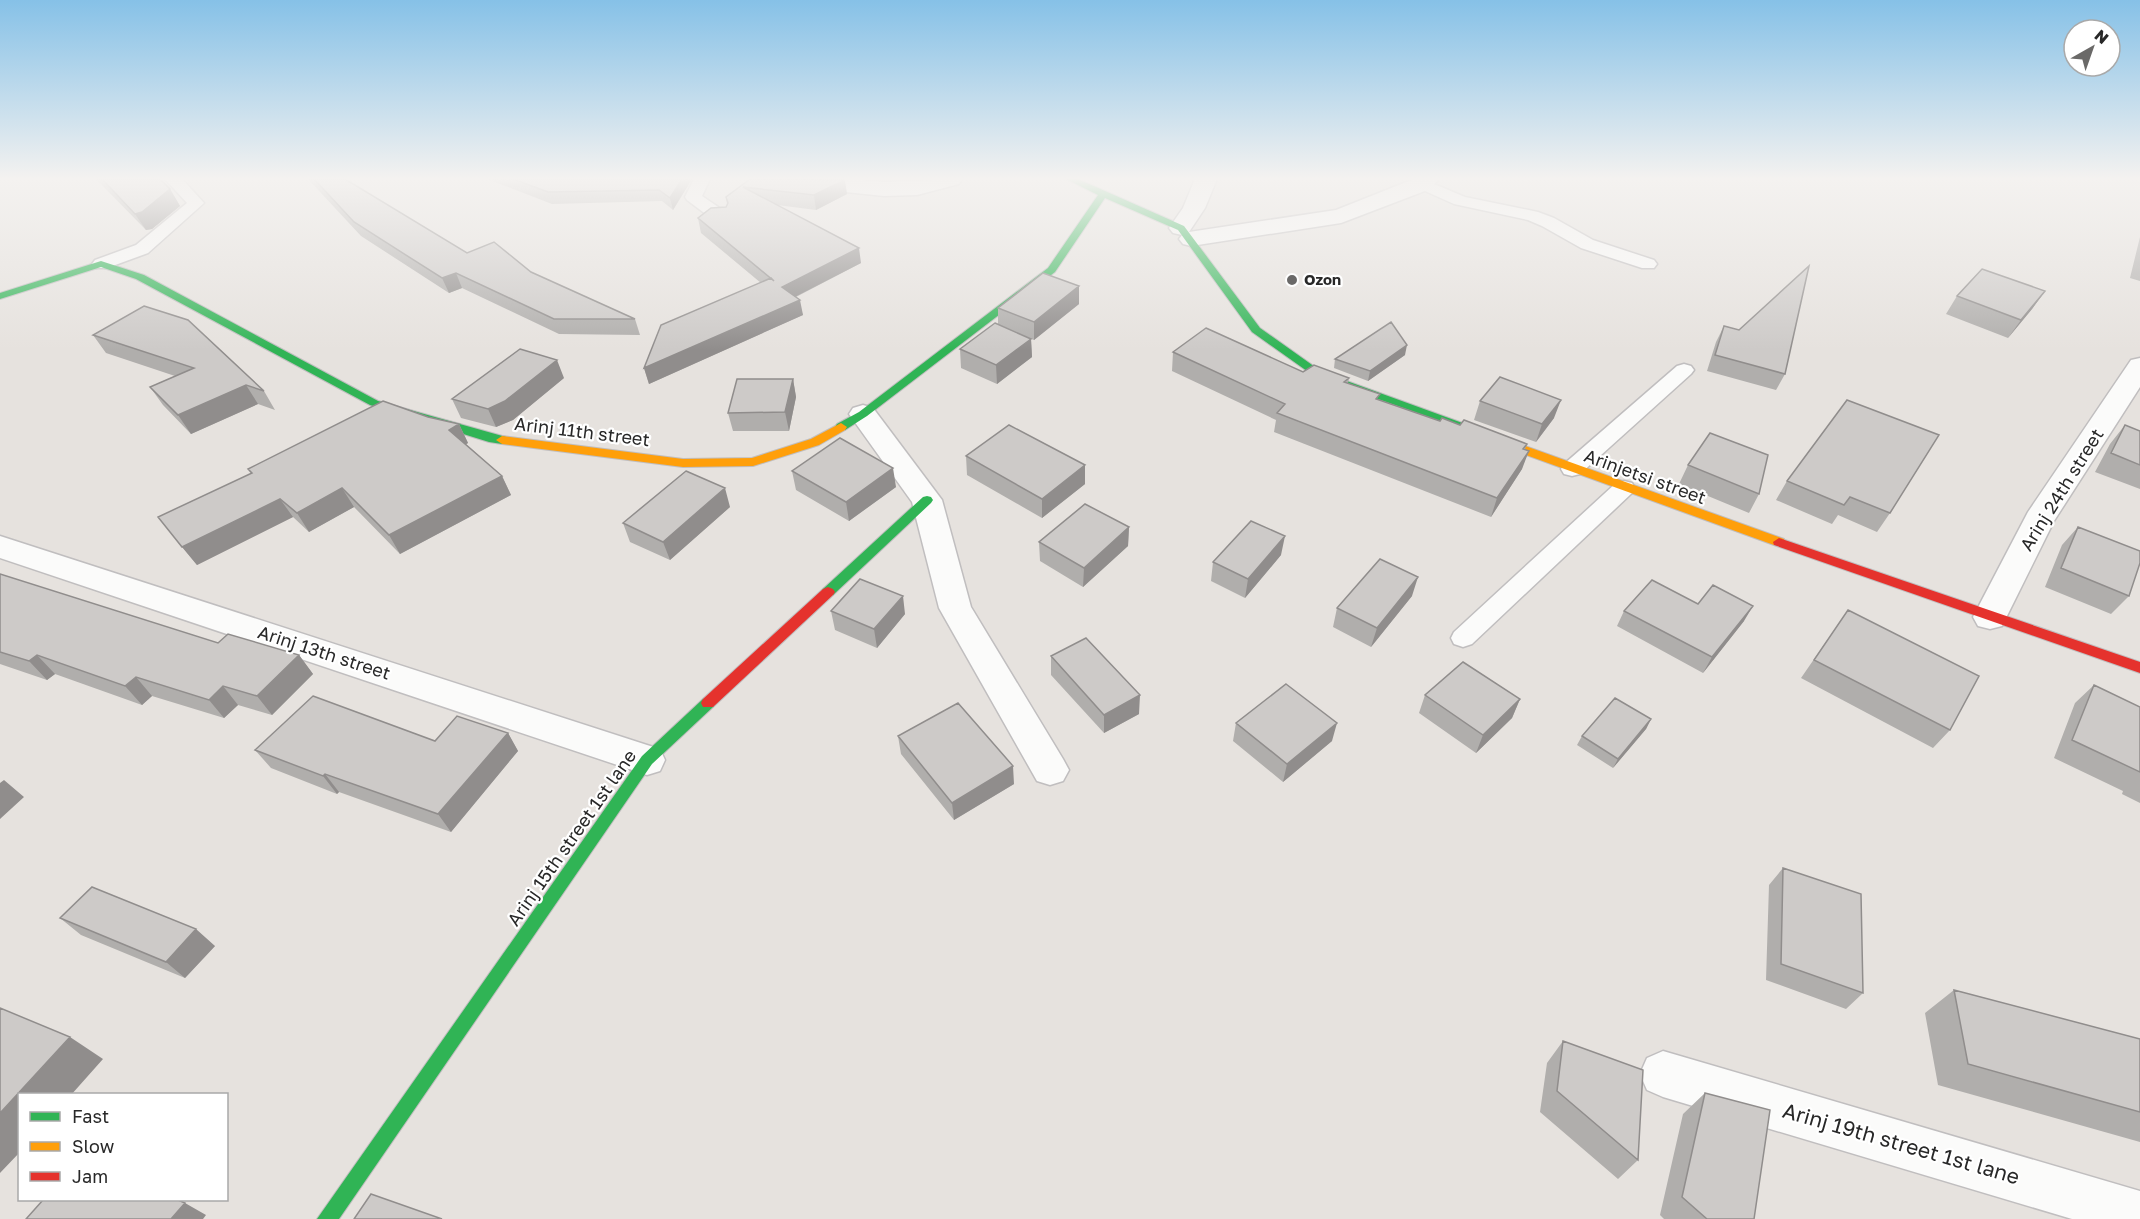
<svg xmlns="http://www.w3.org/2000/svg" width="2140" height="1219" viewBox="0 0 2140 1219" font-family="'Golos Text',sans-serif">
<rect width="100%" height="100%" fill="#e6e2de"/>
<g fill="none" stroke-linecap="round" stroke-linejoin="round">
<g stroke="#c0bebf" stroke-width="3">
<path id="lane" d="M165,179H182L204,203L148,253L107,268H95L92,264L95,260L136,245L187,203Z
M694,179H710L702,196L727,213L729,217L727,221H715L687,200L685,197Z
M1422,179L1465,197L1538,212L1554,218L1593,240L1654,260L1657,264L1654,268H1642L1581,248L1542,226L1528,220L1454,204L1416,187L1414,184Z
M1684,364L1691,366L1694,370L1691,374L1580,474L1572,476L1564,474L1561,469L1564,464L1677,366Z
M1624,481L1632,483L1635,488L1632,493L1472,644L1463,647L1454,644L1451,638L1454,632L1616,483Z"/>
</g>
<g stroke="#c0bebf" stroke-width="3">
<path id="street" d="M777,179H853L884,182L962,179L959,184L917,195L884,196L788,186L780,184Z
M1195,179H1217L1205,208L1189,232L1336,210L1414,179H1439L1430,189L1341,223L1191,246L1183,244L1179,239L1182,235L1173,233L1169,228L1183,208Z
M2140,358V387L2054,521L2002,626L1990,629L1978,626L1973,617L2028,512L2131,360Z
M863,405L873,408L942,500L971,607L1063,759L1069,770L1063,781L1050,785L1037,781L939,608L912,502L849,414L853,408Z
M0,536L647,745L660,749L665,760L660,771L647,775L0,558Z
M1663,1051L2140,1191V1219H2072L1663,1097L1647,1090L1640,1074L1647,1058Z"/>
</g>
<g stroke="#c0bebf" stroke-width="2">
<path id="fast" d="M1066,179H1078L1184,226L1260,328L1322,372L1468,425L1470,428L1464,432L1460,431L1314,376L1252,332L1178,230L1105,198L1055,272L867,416L845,430H837L835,427L837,424L859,412L1048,268L1098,195Z
M101,261L144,275L378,401L506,437L508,440L502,444L489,442L370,405L136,279L101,267L0,299V293Z
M927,496L931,497L933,500L931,503L833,595H823L821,592L823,589L923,497Z
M708,697L713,699L715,703L713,707L652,764L339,1219H317L642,756L703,699Z"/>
</g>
<g stroke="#c0bebf" stroke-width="2">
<path id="slow" d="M841,423L847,427L845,430L819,445L753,466L683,467L502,444L496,440L502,436L683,459L752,458L811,439Z
M1464,424L1784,539L1785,542L1784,545H1774L1460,431L1458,428Z"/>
</g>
<g stroke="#c0bebf" stroke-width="2">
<path id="jam" d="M1779,538L2140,662V673L1774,545L1773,542Z
M828,587L833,589L835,592L833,595L713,707H703L701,703L703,699L823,589Z"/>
</g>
<use href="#lane" fill="#fbfbfa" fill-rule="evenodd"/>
<use href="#street" fill="#fbfbfa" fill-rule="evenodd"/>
<use href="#fast" fill="#30b455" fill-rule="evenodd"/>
<use href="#slow" fill="#ff9f0a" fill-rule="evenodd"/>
<use href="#jam" fill="#e5322d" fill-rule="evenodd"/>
</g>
<path fill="#b0aeac" d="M96,179H160L170,189L180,206L152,229L146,230Z
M308,179H345L467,253L531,272L635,319L640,335L559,334L462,288L449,293L361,236Z
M487,179H692L673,210L662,201L552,204Z
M750,179L847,194L816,210L777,205L861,263L796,297L803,315L649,384L644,368L761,283L701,233L698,218L726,207L727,204L726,197Z
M2140,237V281L2130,278Z
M1079,286V304L1034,340L1031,339L1032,357L997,384L961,368L960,349L998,325V308Z
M2045,291L2032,309L2008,338L1946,314L1957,296Z
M1724,326L1785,374L1776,390L1707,371L1716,342Z
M93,335L264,391L275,410L258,404L191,434L163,405L150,387L175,376L106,353Z
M1173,352L1349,378L1348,383L1378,399L1440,421L1527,444L1525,449L1522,469L1491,517L1274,432L1276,420L1172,371Z
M1405,355L1368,381L1334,368L1335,359Z
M564,378L513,420L496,427L461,418L452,399Z
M793,379L796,397L789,431H733L728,413Z
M1847,400L1890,513L1877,532L1838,515L1832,524L1776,500L1787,481Z
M1480,401L1554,418L1536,442L1474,420Z
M428,417L459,424L468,443L466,444L502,476L511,495L400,554L354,507L309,532L293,517L197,565L158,517L251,474L248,469Z
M2125,425L2140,431V489L2095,472L2110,444Z
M966,456L1085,465V484L1042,518L967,475Z
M1688,465L1759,494L1749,513L1679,484Z
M792,471L896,487L849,521L796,490Z
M730,507L670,560L630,542L623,523Z
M1129,527L1128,546L1083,587L1040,561L1039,542Z
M2078,527L2129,596L2111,614L2045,587L2062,545Z
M1281,555L1245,598L1211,581L1213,562Z
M0,574L218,643L299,655L313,674L272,715L238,705L224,718L152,696L142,705L55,674L47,680L0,664Z
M1412,596L1371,647L1333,627L1337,608Z
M1848,610L1950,730L1933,748L1801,678Z
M831,611L905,614L877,648L835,630Z
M1624,611L1744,621L1703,673L1617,626Z
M1051,656L1139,714L1104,733L1051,675Z
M2094,685L2140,707V803L2122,794L2123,791L2054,758L2075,703Z
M1425,695L1520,699L1512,718L1476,753L1419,713Z
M1651,719L1646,729L1613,768L1577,745L1582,736Z
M1236,723L1332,741L1283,782L1233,741Z
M508,733L518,751L451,832L339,792L337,794L271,768L255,750L435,741Z
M898,736L1014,784L954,820L901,754Z
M1783,868L1863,993L1846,1009L1766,980L1769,885Z
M60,918L215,946L185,978L81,935Z
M1954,990L2140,1039V1142L1938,1085L1925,1013Z
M1563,1041L1638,1160L1618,1179L1540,1112L1547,1063Z
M1705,1093L1754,1219H1664L1660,1215L1683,1114Z"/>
<path fill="#908d8c" d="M682,179H692L673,210L670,198Z
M845,180L847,194L816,210L814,195Z
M170,189L180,206L152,229L146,230L135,214Z
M859,248L861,263L785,302L782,287Z
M456,273L462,288L449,293L442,278Z
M1079,286V304L1034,340V322Z
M2045,291L2032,309L2008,338L2021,320Z
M800,300L803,315L649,384L644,368Z
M1031,339L1032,357L997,384L996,365Z
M1407,345L1405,355L1368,381L1370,371Z
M557,360L564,378L513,420L496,427L488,409Z
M793,379L796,397L789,431L785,412Z
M246,385L258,404L191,434L178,415Z
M1561,400L1554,418L1536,442L1542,424Z
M459,424L468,443L458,449L449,430Z
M1529,451L1522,469L1491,517L1497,498Z
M1085,465V484L1042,518V499Z
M893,468L896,487L849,521L846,502Z
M502,476L511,495L400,554L389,535Z
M342,488L354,507L309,532L297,513Z
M725,488L730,507L670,560L663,542Z
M280,499L293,517L197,565L182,547Z
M1129,527L1128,546L1083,587L1084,568Z
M1285,536L1281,555L1245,598L1248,579Z
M1418,577L1412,596L1371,647L1377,628Z
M903,596L905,614L877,648L874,629Z
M1753,606L1744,621L1703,673L1712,657Z
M37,655L55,674L47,680L29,661Z
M299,655L313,674L272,715L257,696Z
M136,677L152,696L142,705L125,686Z
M223,686L238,705L224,718L209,700Z
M1140,695L1139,714L1104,733V715Z
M1520,699L1512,718L1476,753L1483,735Z
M1651,719L1646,729L1613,768L1618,759Z
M1337,723L1332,741L1283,782L1287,764Z
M508,733L518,751L451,832L438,814Z
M1013,766L1014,784L954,820L952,803Z
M325,774L339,792L337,794L323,776Z
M4,780L24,797L0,819V783Z
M196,929L215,946L185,978L166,962Z
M70,1037L103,1059L71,1095H20V1152L0,1173V1113Z
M185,1203L206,1215L203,1219H171Z"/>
<path fill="#cdcac8" stroke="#908d8c" stroke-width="1.5" d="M102,179H160L170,189L142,212L135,214Z
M314,179H345L467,253L494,242L531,272L635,319H554L456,273L442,278L354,222Z
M513,179H682L670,198L659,190L548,192Z
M750,179L845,180L814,195L743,187L859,248L782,287L800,300L644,368L661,325L771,278L774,281L698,218L711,208L726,207L728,203L726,197Z
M1809,266L1785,374L1715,355L1724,326L1739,330Z
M1982,269L2045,291L2021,320L1957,296Z
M1043,273L1079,286L1034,322L998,308Z
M144,306L188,320L264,391L246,385L178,415L150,387L194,368L93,335Z
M1391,322L1407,345L1370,371L1335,359Z
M995,323L1031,339L996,365L960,349Z
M1206,328L1303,372L1314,365L1349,378L1344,382L1380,394L1376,399L1440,421L1442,418L1460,425L1464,420L1527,444L1523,449L1529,451L1497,498L1277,413L1285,404L1173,352Z
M520,349L557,360L505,401L488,409L452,399Z
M1500,377L1561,400L1542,424L1480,401Z
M737,379H793L785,412L728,413Z
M1847,400L1939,435L1890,513L1850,497L1844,505L1787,481Z
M383,401L428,417L459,424L449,430L502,476L389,535L342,488L297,513L280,499L182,547L158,517L252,473L248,469Z
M1009,425L1085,465L1042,499L966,456Z
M2125,425L2140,431V465L2111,453Z
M1710,433L1768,455L1759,494L1688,465Z
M840,438L893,468L846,502L792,471Z
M686,471L725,488L663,542L623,523Z
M1085,504L1129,527L1084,568L1039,542Z
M1251,521L1285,536L1248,579L1213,562Z
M2078,527L2140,551V563L2129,596L2061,568Z
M1380,559L1418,577L1377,628L1337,608Z
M0,574L218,643L228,634L299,655L257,696L223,686L209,700L136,677L125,686L37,655L29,661L0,652Z
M860,579L903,596L874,629L831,611Z
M1652,580L1698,604L1713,585L1753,606L1712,657L1624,611Z
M1848,610L1979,676L1950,730L1814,660Z
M1086,638L1140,695L1104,715L1051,656Z
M1463,662L1520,699L1483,735L1425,695Z
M1286,684L1337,723L1287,764L1236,723Z
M2094,685L2140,707V772L2072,740Z
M313,696L435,741L457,716L508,733L438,814L325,774L323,776L255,750Z
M1615,698L1651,719L1618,759L1582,736Z
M958,703L1013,766L952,803L898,736Z
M1783,868L1861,894L1863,993L1781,964Z
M92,887L196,929L166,962L60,918Z
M1954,990L2140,1039V1112L1968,1064Z
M0,1008L70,1037L0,1113Z
M1563,1041L1643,1070L1638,1160L1557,1091Z
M1705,1093L1770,1110L1754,1219H1707L1682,1197Z
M371,1194L442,1219H354Z
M43,1200H178L185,1203L171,1219H26Z"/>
<linearGradient id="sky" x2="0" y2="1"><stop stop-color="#86c1e7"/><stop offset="0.51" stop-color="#f4f2f0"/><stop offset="1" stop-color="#f4f2f0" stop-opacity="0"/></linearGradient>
<rect width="2140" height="350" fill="url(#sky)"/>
<circle fill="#6a6968" stroke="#fff" stroke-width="2" cx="1292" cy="280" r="6"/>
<g text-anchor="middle" stroke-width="4.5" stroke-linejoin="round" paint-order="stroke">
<g font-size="15" font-weight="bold" fill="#282828" stroke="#fff" text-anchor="start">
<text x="1304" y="285">Ozon</text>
</g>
<g font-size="18" fill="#282828" stroke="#fff">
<text transform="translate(582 432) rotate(7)" y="6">Arinj 11th street</text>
<text transform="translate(1645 477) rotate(20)" y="6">Arinjetsi street</text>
<text transform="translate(2062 490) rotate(-58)" y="6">Arinj 24th street</text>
<text transform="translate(324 653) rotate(18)" y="6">Arinj 13th street</text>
<text transform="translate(572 838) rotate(-55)" y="6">Arinj 15th street 1st lane</text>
</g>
<g font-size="21" fill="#282828" stroke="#fff">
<text transform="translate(1901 1144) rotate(16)" y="7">Arinj 19th street 1st lane</text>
</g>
</g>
<rect x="18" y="1093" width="210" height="108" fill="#ffffff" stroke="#a9a9a9" stroke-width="1.5"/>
<rect x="30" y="1112" width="30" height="9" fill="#30b455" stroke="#a9a9a9" stroke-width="1.5"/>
<text x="72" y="1123" font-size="18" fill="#282828">Fast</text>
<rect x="30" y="1142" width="30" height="9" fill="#ff9f0a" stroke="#a9a9a9" stroke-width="1.5"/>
<text x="72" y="1153" font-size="18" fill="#282828">Slow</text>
<rect x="30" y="1172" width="30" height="9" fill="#e5322d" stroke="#a9a9a9" stroke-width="1.5"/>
<text x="72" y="1183" font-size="18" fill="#282828">Jam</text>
<g transform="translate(2092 48) rotate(40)"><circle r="28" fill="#ffffff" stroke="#a9a9a9" stroke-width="1.5"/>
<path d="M0-4.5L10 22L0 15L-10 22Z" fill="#6a6968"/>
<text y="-9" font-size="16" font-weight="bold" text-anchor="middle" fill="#282828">N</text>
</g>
</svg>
